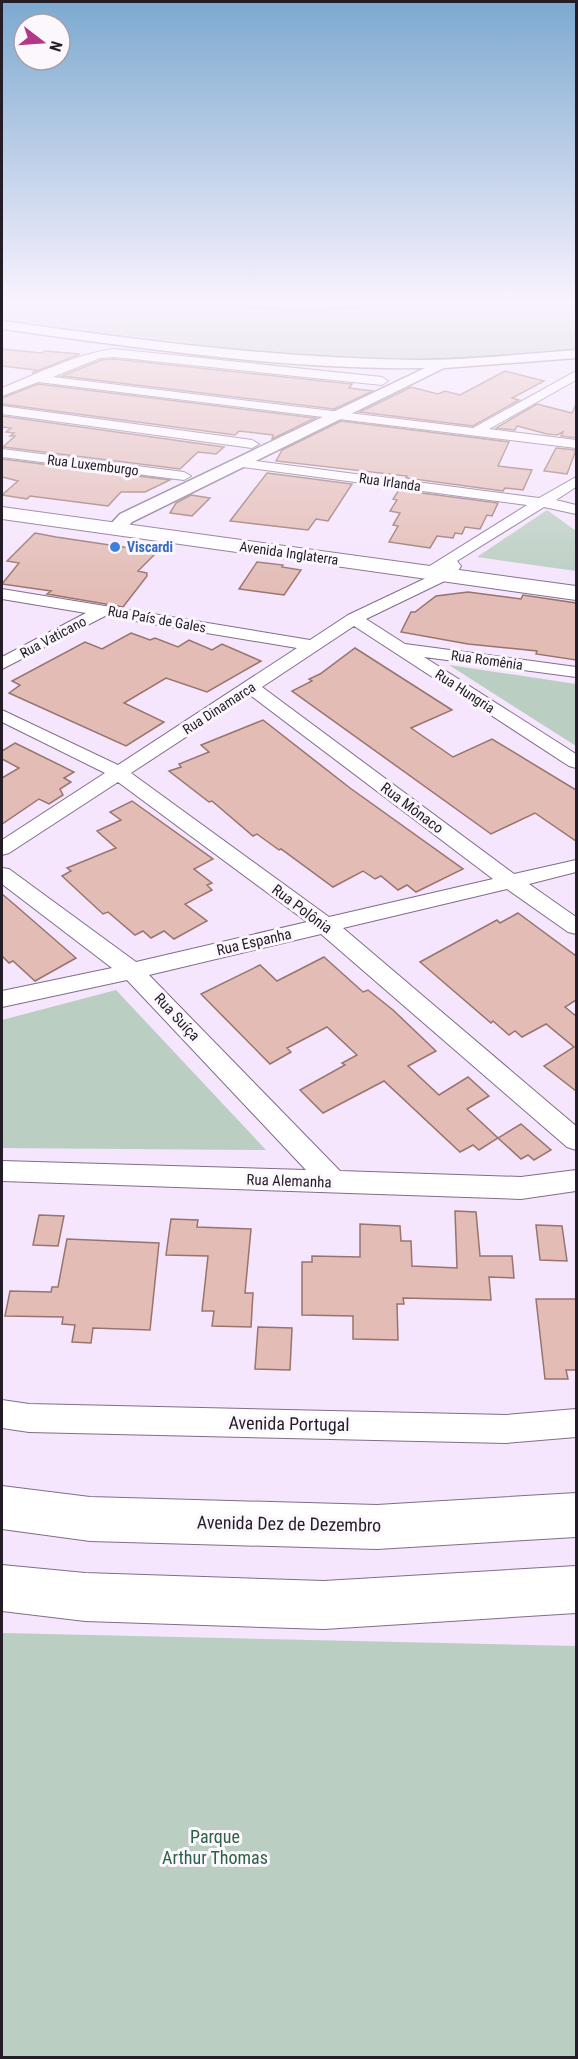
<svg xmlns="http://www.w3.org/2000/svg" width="578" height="2059" viewBox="0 0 578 2059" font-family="'Roboto Condensed',sans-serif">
<rect width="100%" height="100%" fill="#f5e5fd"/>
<path fill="#bacec1" d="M2,305H576V349L443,361L322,359L2,320Z
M547,510L576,531V571L477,557Z
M449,665L576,684V746Z
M116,990L266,1150L2,1148V1020Z
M2,1633L576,1646V2057H2Z"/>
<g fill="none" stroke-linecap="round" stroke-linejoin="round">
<path stroke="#7a98ac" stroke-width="4" d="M199,305L312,310L387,305"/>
</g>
<path fill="#e3bcb5" stroke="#98746e" stroke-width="1.5" d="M2,349L42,353L45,351L80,354L32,373L36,370L2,366Z
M114,359L352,384L349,388L373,391L334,409L62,376L101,360Z
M505,371L544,381L512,398L519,400L473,426L360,412L411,387L438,394L445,391L460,395Z
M38,384L315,418L272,439L273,435L239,431L235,435L2,404V398Z
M537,404L572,413L576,404V438L561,436L563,432L557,435L547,434L517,426L515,430L496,428Z
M2,416L224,447L216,454L198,452L180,469L3,447L15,436H10L14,433L6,432L11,428L2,427Z
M341,421L509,442L498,466L532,470L523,490L505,488L503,491L406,478L407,476L276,461L282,450Z
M556,448L576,450L567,474L544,471Z
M2,459L170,480L145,492H121L108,506L30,496L27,499L2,495L18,481L2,477Z
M267,473L352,484L328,521L316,519L308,530L230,521Z
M399,490L498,503L492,516L487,515L480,529L465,527L462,534L455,533L453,538L437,536L430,548L389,542L398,526L393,525L400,513L390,511L397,500L393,499Z
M191,495L210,498L192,516L170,513L176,503Z
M35,533L56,537L157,552L138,571L147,573V576L123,607L47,594L51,591L2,584L19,563L7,561Z
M257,562L283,565L282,567L301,570L284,595L239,589Z
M468,592L521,599L523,595L576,603V660L536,654L537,651L468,644L401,632L411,612H415L436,596Z
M131,633L150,640L155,638L178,647L189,640L212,650L222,644L261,661L207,692L166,678L124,703L164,722L126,746L9,693L20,685L12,681L85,642L102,649Z
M355,648L452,710L411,728L453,757L492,739L576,790V841L535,813L491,834L292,691L312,681L309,679L320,674Z
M263,720L350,788L463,869L416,892L407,885L398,890L381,876L375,879L363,871L333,887L281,849L279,850L257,834L253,836L212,801L209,802L169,771L181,767L179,764L209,752L201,745Z
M15,743L74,772L64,778L71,782L60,789L63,795L49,804L39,799L2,824V778L19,768L2,759V751Z
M132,801L213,859L194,869L212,883L207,885L212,890L185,904L207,921L174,939L164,931L151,938L143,931L135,935L108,912L103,914L62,876L71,871L67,868L116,848L97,831L121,820L110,812Z
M2,894L15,905L76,958L35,981L13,961L9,963L2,956Z
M518,913L576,956V1000L565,1007L576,1016V1091L544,1066L574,1047L546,1024L522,1037L515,1031L509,1035L493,1021L491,1023L420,962L497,920L500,923Z
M324,957L363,992L368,990L393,1010L436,1051L408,1066L439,1095L468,1077L489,1096L467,1109L498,1138L479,1150L473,1145L460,1152L384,1081L323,1113L300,1090L345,1065L342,1063L357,1055L327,1027L287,1048L291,1052L270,1064L201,994L260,965L277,981Z
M521,1124L551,1150L534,1160L528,1155L521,1159L498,1138Z
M455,1211L476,1212L480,1256H512L514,1278L489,1277L491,1300L403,1298L404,1304H397L398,1340L353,1339V1316L302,1315V1262H312V1256L360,1257V1224L400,1226L401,1241H411L412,1266L457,1268Z
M39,1215L64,1216L58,1246L33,1245Z
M171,1219L198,1220L197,1227L251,1229L245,1293H253L251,1327L212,1326L214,1311H202L208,1256L166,1255Z
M536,1225L562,1226L567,1261L540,1260Z
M67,1239L159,1243L150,1330L93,1328L91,1343L72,1342L75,1325L62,1324L63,1317L5,1316L10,1291L51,1292L52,1287H58Z
M536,1299H576V1370H566L568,1379H545Z
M258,1327L292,1328L290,1370L255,1369Z"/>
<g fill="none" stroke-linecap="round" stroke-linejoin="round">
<g stroke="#806e89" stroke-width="2">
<path id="minor" d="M114,349L382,377L388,381L382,385L114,357L100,358L53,377L473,428L576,371V380L489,429L576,440V448L38,382L2,396V388C37,374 75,354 114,349Z
M2,406L252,440L259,444L252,448L2,414Z
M2,449L184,472L191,476L184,480L2,457Z
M240,459L539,498L576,477V487L556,500L576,505V514L544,507L457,561L461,566L455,576L366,619L405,644L576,667V677L424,657L576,754V768L569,766L354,626L262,687L514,874L576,860V872L529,884L576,917V934L568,932L507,889L343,928L576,1126V1150L567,1147L321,934L149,975L340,1171L521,1177L576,1170V1191L521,1199L2,1181V1161L306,1170L127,980L2,1007V991L112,968L2,884V868L9,869L136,962L307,922L118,782L9,853L2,855V840L105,773L2,722V710L118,765L297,648L105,616L2,669V657L86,613L2,599V589L310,640L348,615L443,570L436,572L428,567L527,505L235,466V460ZM250,695L493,879L329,917L131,773Z
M2,1400L29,1404L506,1415L576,1409V1437L506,1443L29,1432L2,1428Z"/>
</g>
<g stroke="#806e89" stroke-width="3">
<path id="tertiary" d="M2,321C140,340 278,359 417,360C470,360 523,354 576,350V358L444,368L132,522L122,532L116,533L107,528L120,514L425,368C284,370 142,348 2,329Z"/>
</g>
<g stroke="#806e89" stroke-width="2">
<path id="secondary" d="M2,507L576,586V600L2,519Z"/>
</g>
<g stroke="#806e89" stroke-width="2">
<path id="trunk" d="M2,1486L90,1497L377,1505L576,1493V1537L377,1549L90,1541L2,1529Z
M2,1565L85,1573L324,1581L576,1566V1613L324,1629L85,1621L2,1611Z"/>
</g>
<use href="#minor" fill="#fff" fill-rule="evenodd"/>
<use href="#tertiary" fill="#fff" fill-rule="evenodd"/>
<use href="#secondary" fill="#fff" fill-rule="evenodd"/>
<use href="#trunk" fill="#fff" fill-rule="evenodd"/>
</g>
<linearGradient id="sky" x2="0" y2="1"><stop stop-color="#7ca9d0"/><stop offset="0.51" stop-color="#faf3fe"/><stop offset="1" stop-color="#faf3fe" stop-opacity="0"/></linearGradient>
<rect width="578" height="593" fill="url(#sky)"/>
<circle fill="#3f7fe0" stroke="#fbf7fd" stroke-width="2" cx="115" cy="547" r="6"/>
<g text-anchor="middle" stroke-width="6" stroke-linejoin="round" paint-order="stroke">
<g font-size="14" fill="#241d28" stroke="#fbf7fd">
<text transform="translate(93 465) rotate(7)" y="5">Rua Luxemburgo</text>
<text transform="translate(390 482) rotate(8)" y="5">Rua Irlanda</text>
<text transform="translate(289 553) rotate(8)" y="5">Avenida Inglaterra</text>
<text transform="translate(157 619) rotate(10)" y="5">Rua País de Gales</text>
<text transform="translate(53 637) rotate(-28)" y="5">Rua Vaticano</text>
<text transform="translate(487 660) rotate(8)" y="5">Rua Romênia</text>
<text transform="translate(465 691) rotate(33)" y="5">Rua Hungria</text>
<text transform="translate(219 708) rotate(-33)" y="5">Rua Dinamarca</text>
</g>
<g font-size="14" font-weight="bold" fill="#366cbe" stroke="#fbf7fd" text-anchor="start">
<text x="127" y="552">Viscardi</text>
</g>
<g font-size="15" fill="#241d28" stroke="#fbf7fd">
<text transform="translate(412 808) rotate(37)" y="5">Rua Mônaco</text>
<text transform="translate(302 909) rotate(37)" y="5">Rua Polônia</text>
<text transform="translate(254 942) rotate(-13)" y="5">Rua Espanha</text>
<text transform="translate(177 1017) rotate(47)" y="5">Rua Suíça</text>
<text transform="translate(289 1181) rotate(2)" y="5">Rua Alemanha</text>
</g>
<g font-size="18" fill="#241d28" stroke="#fbf7fd">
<text transform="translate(289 1424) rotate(1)" y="6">Avenida Portugal</text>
<text transform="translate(289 1524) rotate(1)" y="6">Avenida Dez de Dezembro</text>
</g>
<g font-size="18" fill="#2c6245" stroke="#fbf7fd">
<text x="215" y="1843">Parque<tspan x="215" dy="21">Arthur Thomas</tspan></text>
</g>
</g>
<rect width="578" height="2059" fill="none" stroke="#241d28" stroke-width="6"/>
<g transform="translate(42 42) rotate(107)"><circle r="28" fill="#fbf7fd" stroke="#a5a0a8" stroke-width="1.5"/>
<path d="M0-4.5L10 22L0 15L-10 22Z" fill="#b23789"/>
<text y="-9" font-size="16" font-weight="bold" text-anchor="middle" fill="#241d28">N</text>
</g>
</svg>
